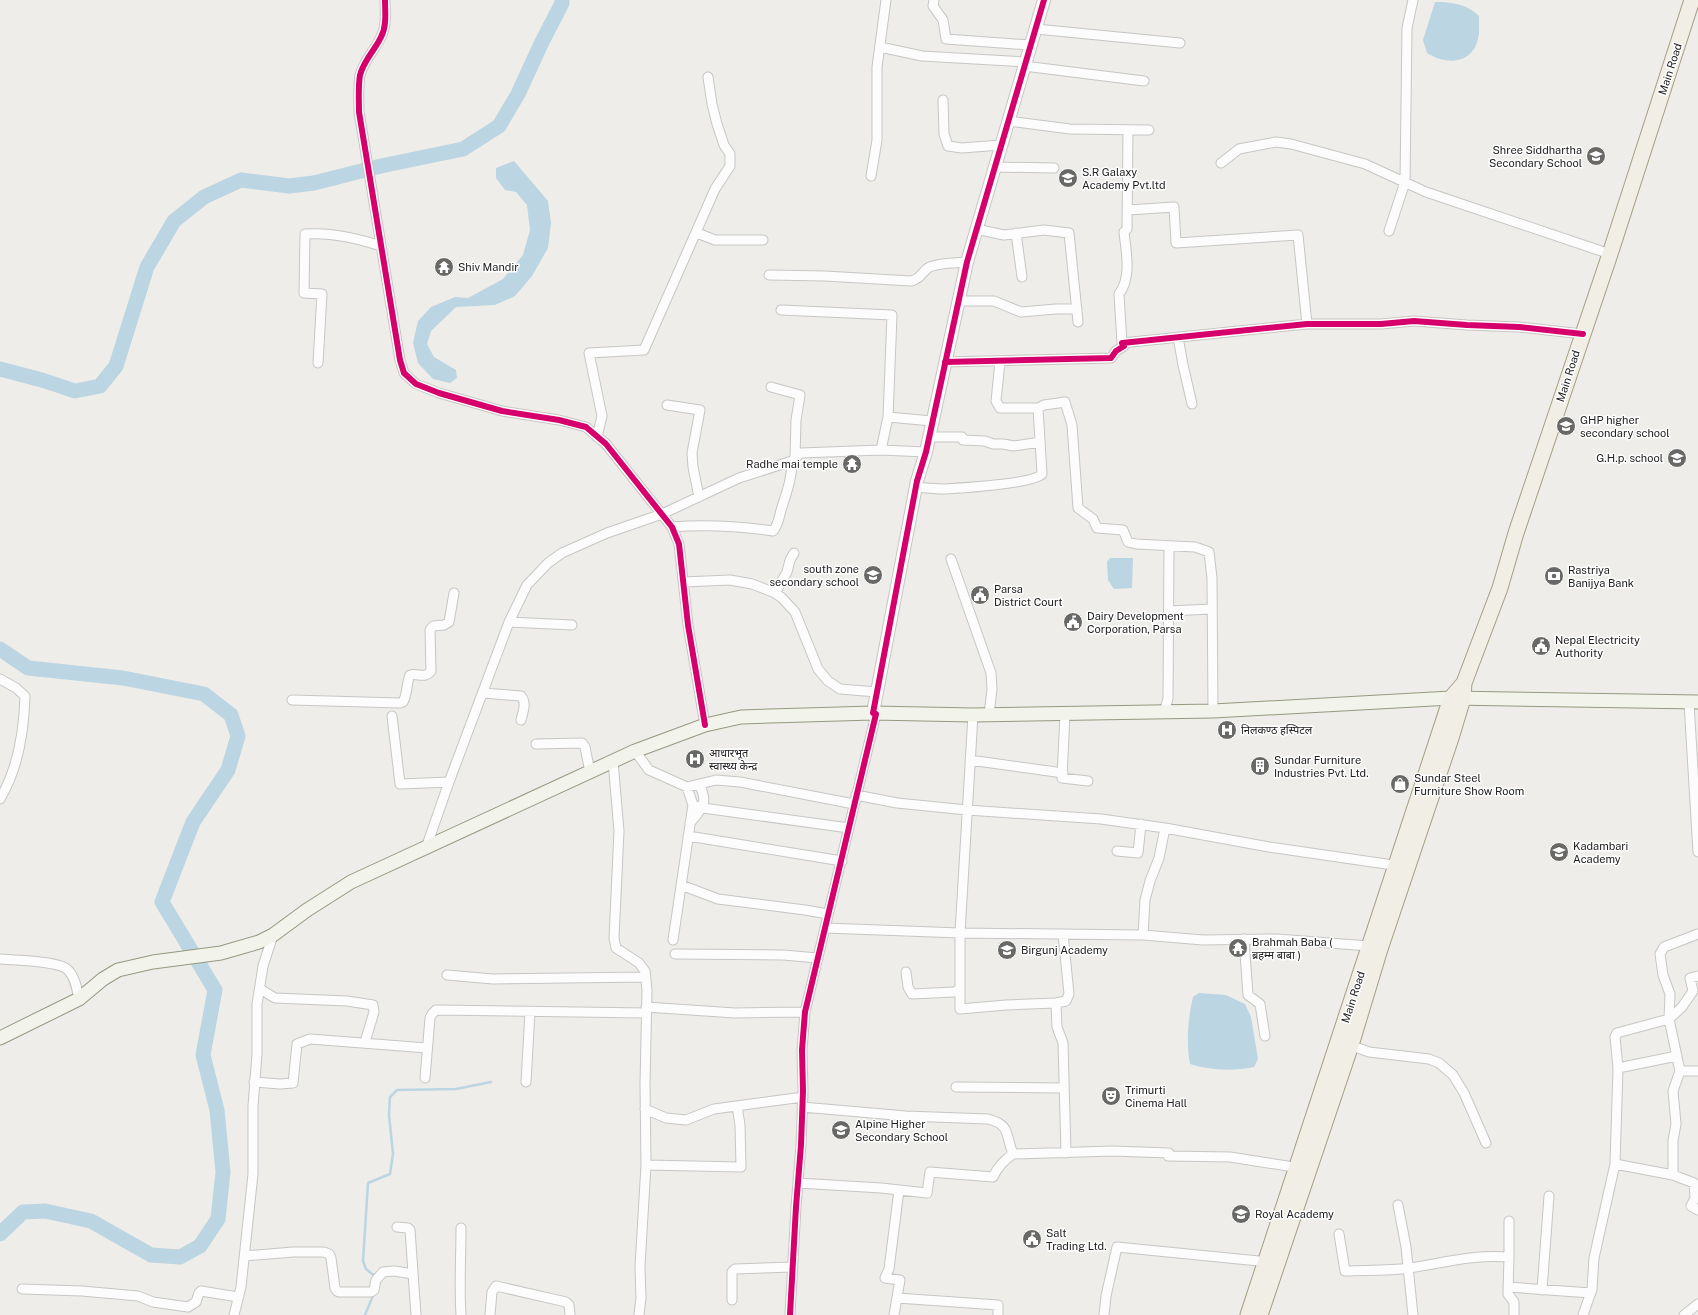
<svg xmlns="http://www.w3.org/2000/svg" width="1698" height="1315" viewBox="0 0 1698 1315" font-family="'Public Sans','Noto Sans Devanagari',sans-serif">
<rect width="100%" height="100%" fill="#eeede9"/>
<path fill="#bcd5e2" d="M1435,2C1452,2 1467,4 1479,16C1479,22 1479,27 1479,33C1476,63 1449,67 1427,53L1423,40Z
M514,161L548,201L551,223L548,248L532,276L515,296L495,305L456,307L431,331L427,344L434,357L456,370L457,378L450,383L433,379L418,363L413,343L418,321L431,307L455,297L468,298L503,279L523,255L530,230L527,205L516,192L505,190L496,178V168Z
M1110,558H1133L1132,588L1114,589L1108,580L1107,562Z
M1199,993L1226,995L1245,1004L1251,1017L1258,1059L1254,1067C1233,1071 1211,1071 1190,1064C1186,1042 1188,1019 1193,997Z"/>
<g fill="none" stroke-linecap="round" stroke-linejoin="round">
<path stroke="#bcd5e2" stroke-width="2.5" d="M376,1277L366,1269L363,1261L368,1183L390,1174L393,1154L389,1115L390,1097L397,1090L456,1089L491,1082
M365,1315L374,1293"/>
<path stroke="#bcd5e2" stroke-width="15" d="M0,369L42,380L75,391L100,386L116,366L147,267L174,221L204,197L241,180L289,186L314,183L381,166L463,149L499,126L518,94L541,44L562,3V0
M0,649L28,668L123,678L204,694L231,715L238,736L228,770L193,822L162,902L215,990L203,1055L217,1110L223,1172L218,1219L200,1246L180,1257L151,1255L91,1221L45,1211L23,1212L0,1234"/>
<g stroke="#c7c6c5" stroke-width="11">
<path id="minor" d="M385,0C385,12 387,26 381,37C375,50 364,60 360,75C358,87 359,100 359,112L400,360L404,373L416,384L439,393L502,411L559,420L586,427L606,444L672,527L679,544L688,625L705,725
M934,0L933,6L943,20L946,39L1030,45
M1036,29L1180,43
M880,47L922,56L1025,62
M1024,66L1144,81
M943,100L944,134L948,146L962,148L1001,145
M1008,121L1070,129L1149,130
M1221,163L1239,149L1276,142L1291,144L1365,164L1426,192L1610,254
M994,167L1054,168
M871,176L877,140V67L886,0
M1128,210L1174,207L1176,243L1298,235L1307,324
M976,229L1004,235L1044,230L1069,233L1078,322
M1389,231L1405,182L1407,28L1413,0
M697,233L715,240H763
M1016,233L1022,277
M769,275L825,276L911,281C921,279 921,273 928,268C936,263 957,263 967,262
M958,301H994L1021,312L1056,309H1077
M781,310L892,315L888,417L881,450
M1178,337L1183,365L1192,404
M1122,343L1119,294C1132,277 1126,252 1124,232L1127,229L1128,130
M945,362L1111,358L1116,351L1124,346L1122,343L1307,324H1381L1414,321L1467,325L1519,327L1583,334
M318,363L322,294L304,293L305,234C332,232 357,238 381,246
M771,387L800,395L796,420L795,457
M667,405L700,410L692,453L693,467L699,497
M1038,408L1044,405L1065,402L1072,425L1078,508L1093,519L1097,528L1123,530L1128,542L1136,544L1195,547L1209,552L1212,578L1213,711
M888,417L932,421
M597,437L602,416L589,353L644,350L715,189L730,166V154L724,145L717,124L712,104L708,77
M929,437H962L963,440L985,441L993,444H1003L1014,446L1040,442
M916,487C926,488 935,489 944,489C961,488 1033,484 1042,474L1038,408H1000L996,401L1000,362
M672,527C708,524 738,526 773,531C779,524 779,516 782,507C787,491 792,478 792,461
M951,559L991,673L992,689L989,715
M683,582L730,580L752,584L775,593L782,598L795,612L818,669L828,681L840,689L877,692
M775,593L787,572L790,560L794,553
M1169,611L1212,609
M509,622L572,625
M0,679L16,688L25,696C24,731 18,769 0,799
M483,693L521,696C527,703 523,711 521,720
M292,700L400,703L403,702C408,693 406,684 410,675C418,673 425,679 431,671L430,630L433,626L444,625L449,622L454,593
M1689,703L1698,852
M1164,712L1168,699L1169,547
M1065,714L1062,778L1088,781
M973,715L960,933V1009L1006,1005L1056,1003L1066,1001L1069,994L1063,934
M392,716L400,784L449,782
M536,744L582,743L585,747L590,772
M635,751L649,770L687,787L716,780L740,782L854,804
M970,760L1063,773
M613,761L619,831L614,938L616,948L639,963L645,971L647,990L645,1084L646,1165L640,1266L641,1298L639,1315
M856,795L897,803L967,810L1101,819L1165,828L1269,847L1400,866
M693,805L703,808L849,828
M690,823C702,809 709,803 699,784
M688,836L842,861
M426,848L449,782L509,622L527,585L548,563L562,553L607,533L662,514L739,478L792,461L801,453L881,450L926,452
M1117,851L1138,853L1141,824
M681,885L718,899L805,910L828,914
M825,928L960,933L1143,935L1203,940L1277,939L1369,946
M1143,935L1145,900L1150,881L1159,858L1165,828
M1244,939L1248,995L1260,1004L1265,1036
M673,940L693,805L687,787
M675,954L783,955L818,958
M0,959C13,960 60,961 68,970C75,977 77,989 79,999
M906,972L908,987L912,994L954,992L960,989
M447,975L493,979L646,977
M260,989L275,998L347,1001L373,1005L374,1012L365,1042
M1056,1003L1057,1027L1063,1043L1066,1153
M646,1007L735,1013L805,1012
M1347,1044L1369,1052L1429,1059L1439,1063L1453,1075L1464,1093L1486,1143
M1618,1068L1677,1056
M1680,1071H1698
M425,1078L430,1018L432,1014L436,1010L646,1013
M254,1082L280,1084L293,1083L297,1044L310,1039L427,1048
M526,1082L530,1012
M956,1087L1063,1088
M802,1107L906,1116L988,1119C1011,1125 1005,1134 1013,1154
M645,1109L666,1118L686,1120L714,1109L803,1097
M1615,1164L1673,1175L1694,1183L1695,1198L1691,1206L1698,1210
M646,1165L741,1167L740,1125L737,1106
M1673,1175V1141L1676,1124L1673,1091L1680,1071L1669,1019L1670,994L1663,975L1660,954L1664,947L1698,934
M798,1183L881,1188L927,1193L930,1172L993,1177C998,1166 1004,1160 1013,1154L1113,1151L1169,1153L1168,1156L1230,1157L1300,1168
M1398,1205L1406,1247L1413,1315
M1509,1221V1257
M397,1227L408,1228L410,1230L416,1315
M1339,1234L1345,1271C1366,1270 1388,1271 1409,1268C1443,1263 1475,1254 1509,1257L1508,1294L1514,1302V1315
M245,1256L293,1252H324L329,1254L331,1258L335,1288L337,1291L339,1292H371L374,1290L376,1280L383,1272L394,1271L413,1274
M1508,1287L1591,1293
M22,1289L82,1291L138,1296L153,1302L188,1307L196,1302L199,1293L201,1291L238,1297
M1542,1290L1549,1196
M897,1298L998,1305V1315
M732,1300V1272L735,1269L793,1267
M234,1315L241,1287L253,1174V1106L257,1054V1004L263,966L273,935
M461,1315C459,1286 461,1257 461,1228
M490,1315L492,1292L496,1286L566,1302L569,1305L570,1315
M790,1315L796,1207L801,1145L803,1091L802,1050L805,1012L876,714
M894,1315L900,1280L885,1278L889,1269L899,1190
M1104,1315L1106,1296L1117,1247L1269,1262
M1583,1315L1592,1289L1594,1258L1615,1164L1618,1068L1615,1037L1617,1033L1669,1019L1682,1007L1693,991L1690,978L1698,976
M1684,1315L1698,1304"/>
</g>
<g stroke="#c7c6c5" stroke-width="14">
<path id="tertiary" d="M873,713L917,481L926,452L967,262L1044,0"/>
</g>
<g stroke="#94997f" stroke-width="15">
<path id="secondary" d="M0,1038L79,999L103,979L118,970L153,962L221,953L259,942L273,935L307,910L351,882L635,751L705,725L741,717L873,713L973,715L1213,711L1451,698L1698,702"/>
</g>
<g stroke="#a59e84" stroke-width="17">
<path id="primary" d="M1248,1315L1451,698L1464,683
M1260,1315L1351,1045L1380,949L1451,738L1463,698L1464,683L1500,588L1516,533L1610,254L1692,0"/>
</g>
<use href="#minor" stroke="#fcfcfc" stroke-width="9"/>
<use href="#tertiary" stroke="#fcfcfc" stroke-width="12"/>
<use href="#secondary" stroke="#f2f4eb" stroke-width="13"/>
<use href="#primary" stroke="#f1eee6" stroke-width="15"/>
<g stroke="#fff" stroke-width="8">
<path id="cycleway" d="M385,0C385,12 387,26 381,37C375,50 364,60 360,75C358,87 359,100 359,112L400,360L404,373L416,384L439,393L502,411L559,420L586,427L606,444L672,527L679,544L688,625L705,725
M945,362L1111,358L1116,351L1124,346L1122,343L1307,324H1381L1414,321L1467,325L1519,327L1583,334
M873,713L917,481L926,452L967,262L1044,0
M790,1315L796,1207L801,1145L803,1091L802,1050L805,1012L876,714"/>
</g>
<use href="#cycleway" stroke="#d6006c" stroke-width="6"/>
</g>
<defs>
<g id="school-disc" transform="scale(1)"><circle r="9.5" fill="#686866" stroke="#fff"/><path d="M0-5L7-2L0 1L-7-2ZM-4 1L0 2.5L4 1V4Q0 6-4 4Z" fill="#fff"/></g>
<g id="temple-disc" transform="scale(1)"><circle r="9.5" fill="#686866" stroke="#fff"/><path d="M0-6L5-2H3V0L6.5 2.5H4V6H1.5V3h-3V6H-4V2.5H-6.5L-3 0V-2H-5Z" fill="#fff"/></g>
<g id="bank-disc" transform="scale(1)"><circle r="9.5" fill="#686866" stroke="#fff"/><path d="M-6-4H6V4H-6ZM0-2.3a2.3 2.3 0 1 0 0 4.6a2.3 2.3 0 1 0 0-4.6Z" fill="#fff"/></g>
<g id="civic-disc" transform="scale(1)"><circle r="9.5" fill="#686866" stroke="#fff"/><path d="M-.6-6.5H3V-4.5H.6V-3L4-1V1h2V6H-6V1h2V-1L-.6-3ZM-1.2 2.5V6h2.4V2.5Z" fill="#fff"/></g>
<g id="hospital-disc" transform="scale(1)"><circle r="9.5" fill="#686866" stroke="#fff"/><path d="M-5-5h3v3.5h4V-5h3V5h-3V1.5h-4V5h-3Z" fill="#fff"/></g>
<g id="building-disc" transform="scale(1)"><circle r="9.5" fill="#686866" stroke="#fff"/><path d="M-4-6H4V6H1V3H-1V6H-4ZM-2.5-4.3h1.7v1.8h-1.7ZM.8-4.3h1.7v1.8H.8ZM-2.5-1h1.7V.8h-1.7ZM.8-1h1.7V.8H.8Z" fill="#fff"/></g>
<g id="shop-disc" transform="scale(1)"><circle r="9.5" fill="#686866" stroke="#fff"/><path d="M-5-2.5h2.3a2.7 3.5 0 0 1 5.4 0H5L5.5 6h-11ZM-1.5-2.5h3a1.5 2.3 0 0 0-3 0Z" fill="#fff"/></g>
<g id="theatre-disc" transform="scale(1)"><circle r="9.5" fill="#686866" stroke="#fff"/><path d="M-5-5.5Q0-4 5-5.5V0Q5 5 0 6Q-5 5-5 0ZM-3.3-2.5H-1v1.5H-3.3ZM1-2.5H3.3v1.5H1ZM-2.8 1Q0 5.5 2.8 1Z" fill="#fff"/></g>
</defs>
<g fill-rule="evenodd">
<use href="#school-disc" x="1596" y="156"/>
<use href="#school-disc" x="1068" y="178"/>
<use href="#temple-disc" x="444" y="267"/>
<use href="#school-disc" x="1566" y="426"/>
<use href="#school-disc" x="1677" y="458"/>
<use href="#temple-disc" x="852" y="464"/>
<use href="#school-disc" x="873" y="575"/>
<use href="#bank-disc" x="1554" y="576"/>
<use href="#civic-disc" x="980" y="595"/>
<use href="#civic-disc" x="1073" y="622"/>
<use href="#civic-disc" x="1541" y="646"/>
<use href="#hospital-disc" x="1227" y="730"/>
<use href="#hospital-disc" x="695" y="759"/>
<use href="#building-disc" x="1260" y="766"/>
<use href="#shop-disc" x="1400" y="784"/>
<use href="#school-disc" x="1559" y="852"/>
<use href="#temple-disc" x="1238" y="948"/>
<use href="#school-disc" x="1007" y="950"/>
<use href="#theatre-disc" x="1111" y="1096"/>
<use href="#school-disc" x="841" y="1130"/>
<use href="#school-disc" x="1241" y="1214"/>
<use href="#civic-disc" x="1032" y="1239"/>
</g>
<g text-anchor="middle" stroke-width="3" stroke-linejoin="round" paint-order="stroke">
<g font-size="11" fill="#202020" stroke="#fff">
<text transform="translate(1670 69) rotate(-72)" y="4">Main Road</text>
<text transform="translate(1568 376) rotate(-72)" y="4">Main Road</text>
<text transform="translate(1353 997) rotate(-72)" y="4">Main Road</text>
</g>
<g font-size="11" fill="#202020" stroke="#fff" text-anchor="start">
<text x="1582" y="154" text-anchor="end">Shree Siddhartha<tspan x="1582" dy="13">Secondary School</tspan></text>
<text x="1082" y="176">S.R Galaxy<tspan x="1082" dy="13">Academy Pvt.ltd</tspan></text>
<text x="458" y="271">Shiv Mandir</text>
<text x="1580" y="424">GHP higher<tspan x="1580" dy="13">secondary school</tspan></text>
<text x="1663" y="462" text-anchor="end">G.H.p. school</text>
<text x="838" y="468" text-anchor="end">Radhe mai temple</text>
<text x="859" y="573" text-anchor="end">south zone<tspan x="859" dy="13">secondary school</tspan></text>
<text x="1568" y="574">Rastriya<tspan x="1568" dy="13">Banijya Bank</tspan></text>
<text x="994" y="593">Parsa<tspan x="994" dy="13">District Court</tspan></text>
<text x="1087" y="620">Dairy Development<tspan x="1087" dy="13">Corporation, Parsa</tspan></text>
<text x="1555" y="644">Nepal Electricity<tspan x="1555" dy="13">Authority</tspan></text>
<text x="1241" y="734">निलकण्ठ हस्पिटल</text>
<text x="709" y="757">आधारभूत<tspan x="709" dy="13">स्वास्थ्य केन्द्र</tspan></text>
<text x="1274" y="764">Sundar Furniture<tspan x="1274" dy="13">Industries Pvt. Ltd.</tspan></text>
<text x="1414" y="782">Sundar Steel<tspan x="1414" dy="13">Furniture Show Room</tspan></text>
<text x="1573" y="850">Kadambari<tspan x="1573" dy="13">Academy</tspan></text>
<text x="1252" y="946">Brahmah Baba (<tspan x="1252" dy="13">ब्रहम्म बाबा )</tspan></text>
<text x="1021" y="954">Birgunj Academy</text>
<text x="1125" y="1094">Trimurti<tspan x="1125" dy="13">Cinema Hall</tspan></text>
<text x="855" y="1128">Alpine Higher<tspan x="855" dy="13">Secondary School</tspan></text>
<text x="1255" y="1218">Royal Academy</text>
<text x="1046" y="1237">Salt<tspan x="1046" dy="13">Trading Ltd.</tspan></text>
</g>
</g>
</svg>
